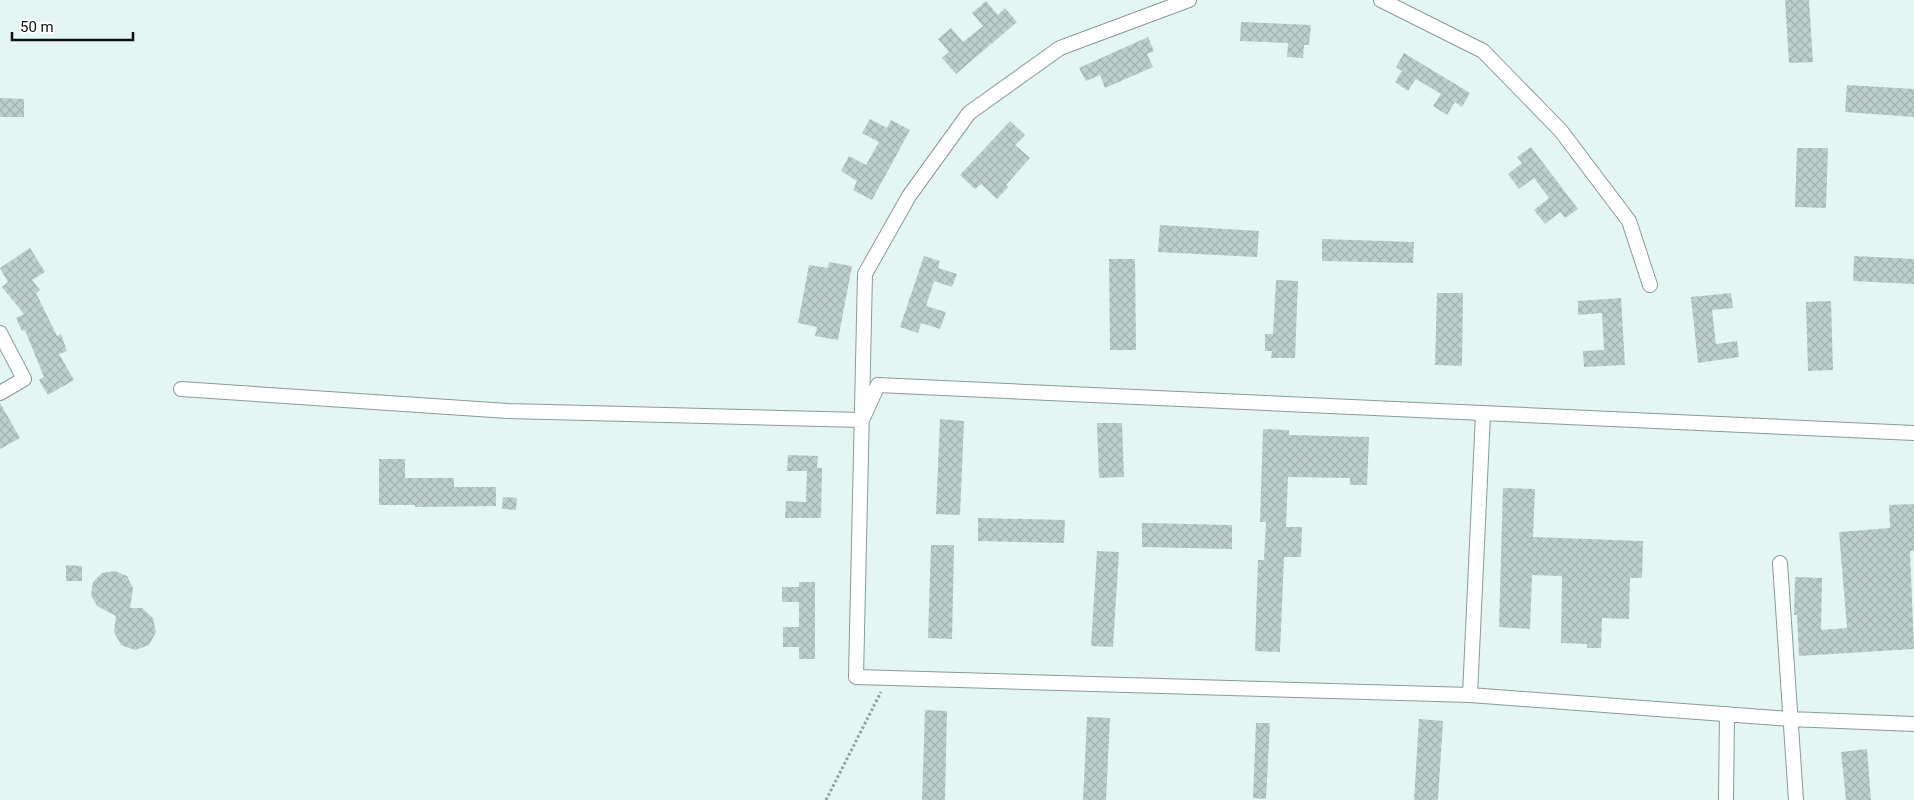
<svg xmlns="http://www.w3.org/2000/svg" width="1914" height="800" viewBox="0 0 1914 800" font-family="Roboto,sans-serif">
<defs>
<pattern id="building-cross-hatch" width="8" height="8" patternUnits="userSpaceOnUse" patternTransform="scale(1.25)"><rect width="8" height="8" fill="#bdcfcd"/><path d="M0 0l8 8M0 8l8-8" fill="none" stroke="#a1b1af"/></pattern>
</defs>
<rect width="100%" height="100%" fill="#e3f6f4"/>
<path fill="url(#building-cross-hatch)" d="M1785,0H1809L1813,62L1789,63Z
M986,1L998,15L1005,8L1017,22L956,74L942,58L949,52L938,39L951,28L963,42L983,26L972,13Z
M1241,22L1311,25L1309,45H1304L1303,58L1287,57L1288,43L1240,41Z
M1148,37L1154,51L1147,54L1153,67L1105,88L1100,75L1086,81L1079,68Z
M1404,53L1470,93L1462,107L1455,102L1447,115L1433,106L1441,94L1416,79L1408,91L1395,82L1402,71L1396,67Z
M1847,85L1914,89V117L1845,112Z
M0,98L24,99V117H0Z
M870,119L887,128L891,120L910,130L872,200L853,190L857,181L841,171L849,156L866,165L879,142L862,133Z
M1010,121L1025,135L1015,145L1030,158L1006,185L1008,187L997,199L981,184L975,189L960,175Z
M1531,147L1578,209L1565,218L1560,212L1545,224L1534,210L1549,198L1534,178L1519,189L1508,174L1522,163L1517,157Z
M1797,148H1828L1826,208L1795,207Z
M1160,225L1259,231L1257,257L1158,252Z
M1322,239L1414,242L1413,263L1322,261Z
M30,248L45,272L32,280L40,290L36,293L57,336L61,334L67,351L59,354L74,380L48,395L39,380L44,377L25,330L22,331L16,318L24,314L2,287L8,282L0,268Z
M924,256L940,261L938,268L957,274L952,287L934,281L926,306L946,312L940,329L921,323L918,333L900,327Z
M1854,256L1914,259V284L1853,281Z
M1109,259H1135L1136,350H1110Z
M829,262L852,266L838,340L815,336L817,327L798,323L809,265L828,268Z
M1276,280L1298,281L1295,358H1271L1272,351H1265V334H1273Z
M1437,293H1463L1462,366L1435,365Z
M1731,293L1733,308L1712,310L1716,344L1737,341L1739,357L1698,363L1691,297Z
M1621,298L1625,365L1584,367L1583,351L1604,350L1602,313L1578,315V301Z
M1831,301L1833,370L1808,371L1806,302Z
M0,403L20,438L0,449Z
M940,419L964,421L960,515L936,514Z
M1097,423H1122L1124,477L1099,478Z
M1263,429L1289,430V435L1369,437L1367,485H1350V478L1288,477L1286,527H1302L1301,557H1284L1280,652L1255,651L1258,560H1264L1266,522H1260Z
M788,455L818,456L817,468H822L821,518H785L786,501L806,502L807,471H787Z
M379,459H405V478H454V487H496V506L415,507V505H379Z
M1503,488L1535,489L1533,537L1643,541L1642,578H1630L1629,619L1602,618L1601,648H1587V644L1561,643L1562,576L1532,575L1530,629L1499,627Z
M503,497L517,498L516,510L502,509Z
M1914,504V551H1910L1914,649L1799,656L1797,615H1794L1795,577L1822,578L1821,630L1847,628L1839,532L1890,528L1889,505Z
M978,518L1065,520L1064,543L978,541Z
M1142,523L1232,525V549L1142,547Z
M931,545H954L952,639L928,638Z
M1097,551L1119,552L1113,647L1091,646Z
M66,565L82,566V581H66Z
M115,571L127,576L133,588L130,608H142L153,618L156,632L149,645L135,650L121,645L114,632L116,616L97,606L91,595L93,582L102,573Z
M799,582H815V659H799V647H783V627H799V602H782V587H799Z
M925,710L947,711L945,800H922Z
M1087,717L1110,718L1106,800H1083Z
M1419,719L1443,721L1438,800H1414Z
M1256,723H1270L1266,799L1253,798Z
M1867,749L1871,800H1846L1841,752Z"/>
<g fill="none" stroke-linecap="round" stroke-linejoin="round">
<g stroke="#899a98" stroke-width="16">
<path id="street" d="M1189,0L1060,48L969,113L909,196L865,274L856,677L1470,695L1790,719L1914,724
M1381,0L1483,51L1561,131L1629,221L1650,285
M0,333L24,379L0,393
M181,389L508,411L862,420L878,385L1914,433
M1780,563L1796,800
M1470,695L1483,414
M1726,800L1727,714"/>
</g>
<path stroke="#909e9d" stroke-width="3" stroke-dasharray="2.5 2.5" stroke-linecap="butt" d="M826,800L881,692"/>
<use href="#street" stroke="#fff" stroke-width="14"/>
</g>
<path d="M12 32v8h121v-8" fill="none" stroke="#0c1212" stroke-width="2.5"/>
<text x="20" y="32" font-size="15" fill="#0c1212" stroke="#ffffff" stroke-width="4" paint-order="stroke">50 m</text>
</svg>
